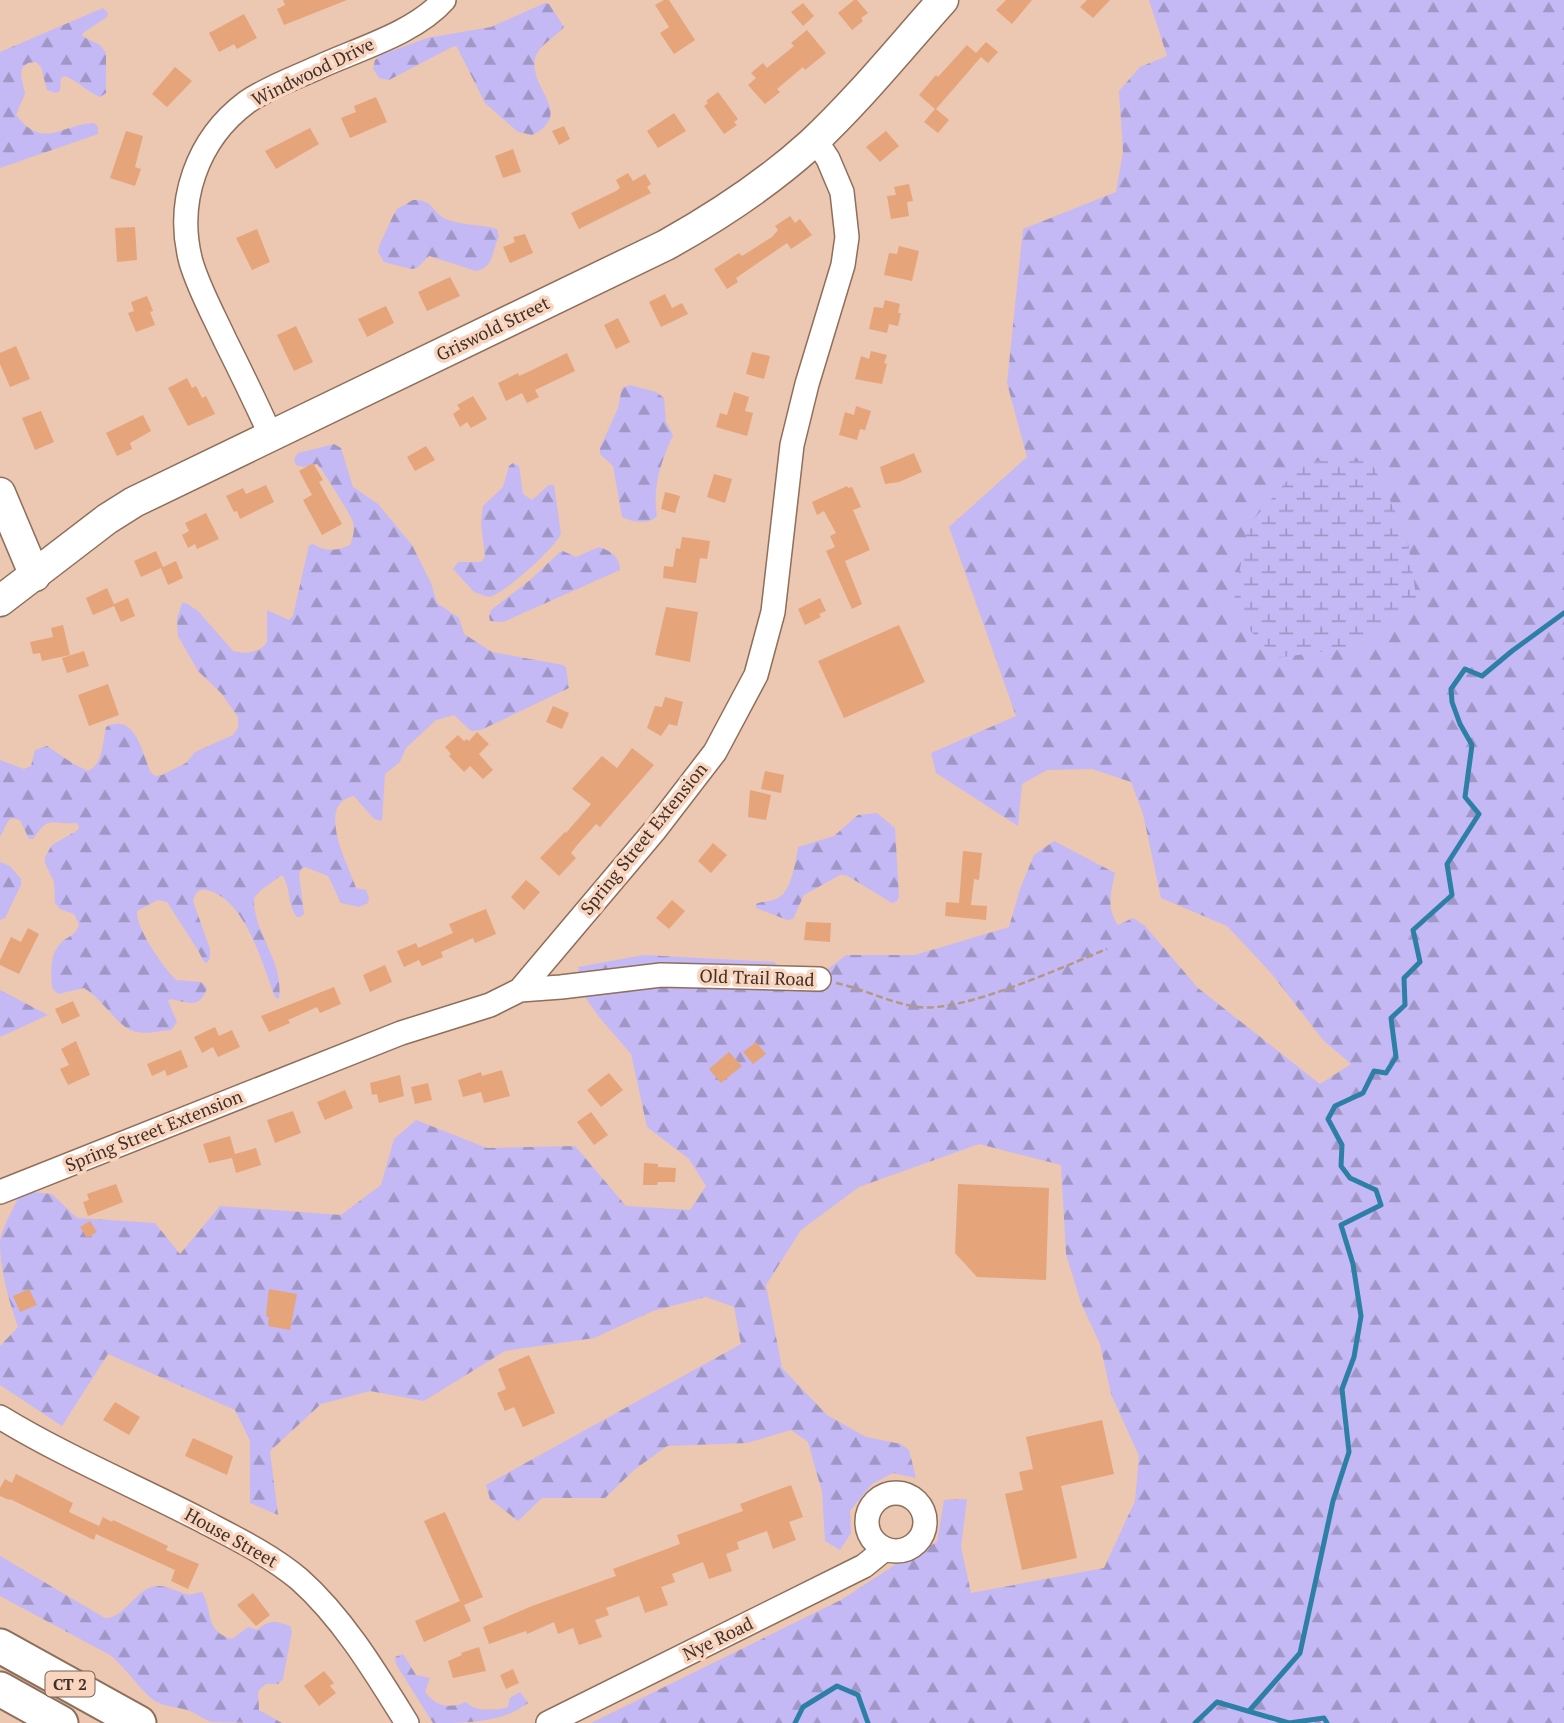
<svg xmlns="http://www.w3.org/2000/svg" width="1564" height="1723" viewBox="0 0 1564 1723" font-family="'PT Serif',serif">
<defs>
<pattern id="forest-firs" width="22" height="20" patternUnits="userSpaceOnUse" patternTransform="scale(1.75)"><rect width="22" height="20" fill="#c4b9f4"/><path d="M5 1l3.5 6h-7zM16 11l3.5 6h-7z" fill="#a197c6"/></pattern>
<pattern id="wetland-marsh" width="20" height="14" patternUnits="userSpaceOnUse" patternTransform="scale(1.75)"><rect width="20" height="14" fill="#c4b9f4"/><path d="M1 5h8M5 5V1M11 12h8M15 12V8" fill="none" stroke="#a197c6"/></pattern>
</defs>
<rect width="100%" height="100%" fill="#ecc7b1"/>
<path fill="url(#forest-firs)" d="M1149,0H1564V1723H591L841,1600L901,1561L937,1542L944,1500L967,1499L961,1547L971,1593L1104,1568L1135,1501L1139,1456L1111,1394L1100,1344L1081,1303L1066,1254L1061,1165L979,1144L859,1187L801,1230L766,1285L782,1368L827,1415L866,1437L901,1444L909,1450L916,1478L893,1473L872,1484L850,1511L851,1533L840,1550L825,1541L822,1491L814,1464L808,1442L791,1430L747,1443L667,1446L634,1470L605,1498H542L518,1521L490,1499L486,1485L741,1344L734,1307L706,1297L653,1311L594,1338L505,1351L424,1401L370,1391L321,1404L270,1451L278,1515L250,1503V1441L235,1410L108,1354L62,1426L0,1385V1346L18,1327C9,1300 0,1272 0,1242C2,1226 15,1207 21,1191L52,1194L77,1218L155,1223L180,1254L220,1206L341,1215L381,1185L394,1139L416,1120L487,1148L575,1146L626,1206L690,1210L706,1186L689,1159L647,1127L631,1054L599,1017L585,997L578,967L644,955L774,962L804,988L846,955H915L1009,927L1020,889L1034,855L1054,841L1115,873C1111,892 1106,908 1118,925L1133,918L1145,926L1198,988L1320,1084L1351,1064L1323,1040L1271,973L1227,926L1161,898L1143,814L1131,782L1092,769L1047,770L1022,784L1018,826L936,773L931,753L1016,716L949,527L1027,457L1007,383L1023,229L1116,192L1123,152L1119,91L1140,67L1167,56Z
M545,3L549,4L564,27C556,37 538,45 535,59C529,89 575,114 532,135L518,132L485,103L457,47L454,46L389,80L379,78L373,69L375,60L381,55L427,38L491,27Z
M103,8L108,13L107,17L83,33L82,36L100,45L106,53V93L100,97C88,92 79,82 65,76L61,78L60,91L56,93L47,90L41,67L36,62L28,63L22,68L21,76L25,93L16,115C44,151 61,124 94,123L98,127V134L0,168V52Z
M413,200C434,199 432,213 446,219C462,226 481,224 497,229L499,236C492,250 494,268 476,271L429,256L417,268L411,269L384,262L378,252L379,246L393,216L397,209Z
M630,385L656,392L664,398L666,422L673,435C661,462 652,487 657,516C649,525 632,522 622,517L613,466L600,454V448L618,408L622,388Z
M334,444L341,448L353,487L378,504L412,545L431,583L437,603L459,618L464,634L492,652L563,665L566,667L569,688L481,730L471,731L454,715L436,720L406,748L400,762L385,774L382,821L374,819L354,796C314,804 349,866 356,888L366,890L369,898L368,903L359,907L341,903L328,876L305,867L301,869L299,874L304,914L300,917H297C287,904 291,887 282,875L261,890L254,898C253,934 284,959 279,999L275,997C262,963 246,900 207,890C198,888 195,894 193,901L210,949V958L207,963L204,962L199,952L167,902L158,900L137,911C136,929 163,967 176,980L201,982L207,988C200,1010 188,1002 170,999L168,1001L177,1022L171,1030C159,1031 145,1035 133,1031C117,1026 102,998 84,988L58,994L52,988C51,971 49,952 64,940C72,935 77,933 79,924L74,914L60,909L55,903L54,882L45,863V857L52,845L78,830L79,827L77,823C50,826 51,813 33,839H29L20,820L12,818L8,821L0,837V760L24,769L31,766L35,750L47,746L72,763L88,771C103,765 103,741 106,727C135,712 142,752 150,771L155,776L162,775L186,763L195,752L233,735L238,728V717L221,693L198,671L178,636L177,619L182,603H186L198,611L233,651C245,654 259,654 267,642V610L289,620L293,616L309,545L313,544C326,552 337,551 350,545C353,537 355,531 353,522C352,517 321,467 317,464L303,467L296,465L294,459L298,453Z
M513,463L519,466L523,494L532,500L549,485H554L561,534C554,549 505,593 489,597L474,592L453,569L458,562H481L485,557L481,523L483,506L503,487L509,466Z
M599,547C611,551 620,557 620,570L503,622L490,621L489,616L491,610L530,580L560,552L563,551L576,557Z
M877,813L895,828L899,897L897,901L892,903L846,875H840L804,895L793,919L787,920L756,908V904C763,901 771,902 778,898C791,892 796,861 798,847L834,836L858,815Z
M0,862L10,866L21,879V885L5,918L0,920Z
M0,990L48,1015L0,1037Z
M0,1556L105,1618C122,1619 133,1595 149,1588C163,1582 174,1591 186,1594C191,1596 197,1592 202,1592C214,1613 204,1631 232,1639L248,1627L258,1630C268,1619 277,1622 290,1626L292,1631L283,1679L278,1684H266L258,1691L259,1710L282,1723C266,1723 224,1723 211,1722C203,1719 196,1713 187,1710C174,1706 161,1707 151,1698C136,1685 126,1668 110,1655L0,1596Z
M403,1654L416,1675L430,1678L425,1692C437,1707 449,1709 466,1702C475,1712 496,1711 508,1707L510,1698L520,1692L528,1703C503,1723 464,1723 433,1723L396,1664L395,1657Z"/>
<path fill="url(#wetland-marsh)" d="M1304,461H1371L1407,536L1417,602L1357,647L1276,658L1232,611L1248,526Z"/>
<g fill="none" stroke-linecap="round" stroke-linejoin="round">
<path stroke="#2e7fa5" stroke-width="5" d="M1249,1711L1300,1653L1333,1501L1349,1452L1342,1389L1354,1357L1361,1316L1353,1264L1341,1225L1381,1205L1376,1190L1350,1178L1341,1166L1342,1145L1328,1119L1335,1106L1363,1093L1374,1071L1386,1073L1396,1057L1391,1018L1405,1005L1404,978L1420,962L1413,930L1452,895L1447,864L1479,814L1465,797L1472,745L1460,724L1452,702L1451,689L1465,669L1482,676L1512,651L1564,613
M795,1723L803,1707L837,1686L858,1695L868,1723
M1195,1723L1217,1702L1289,1723L1324,1718L1327,1723"/>
</g>
<path fill="#e6a47a" d="M283,0H347L284,25L277,9L285,5Z
M664,0H669L695,40L674,54L660,33L669,27L655,5Z
M854,0H857L868,13L861,18L863,21L852,30L838,13Z
M1006,0H1032L1012,24L996,10Z
M1087,0H1110L1093,18L1080,7Z
M803,3L814,16L803,26L791,12Z
M244,14L257,38L237,49L234,44L219,52L209,33Z
M807,30L826,53L805,70L803,67L777,89L780,92L765,104L748,85L756,78L751,73L763,63L767,68L794,46L791,43Z
M986,42L998,52L988,63L981,57L936,109L949,120L938,133L924,122L935,109L919,95L936,75L938,77L967,45L976,53Z
M175,67L192,81L167,107L152,94Z
M718,92L738,119L734,122L737,125L724,134L704,106L708,103L706,101Z
M376,97L387,122L350,138L341,118L356,112L354,106Z
M674,113L686,131L658,148L647,131Z
M564,126L570,139L559,145L552,131Z
M310,128L319,144L276,169L265,151Z
M126,131L143,136L135,167L141,169L135,186L110,178Z
M886,131L899,146L880,162L866,147Z
M513,149L521,172L503,178L495,156Z
M628,173L633,181L645,174L651,184L647,187L651,193L579,229L571,213L616,191L620,188L616,180Z
M909,184L913,201L907,202L909,216L891,219L887,196L896,195L894,187Z
M790,216L795,223L800,219L812,235L791,249L787,243L736,278L738,282L727,289L714,269L739,253L742,256L772,237L778,230L775,226Z
M135,227L137,260L117,262L115,228Z
M257,229L270,262L252,270L236,238Z
M525,234L533,253L510,263L503,247L515,242L513,237Z
M899,246L919,251L912,281L884,275L889,253L897,254Z
M450,277L460,296L427,311L418,292Z
M665,294L672,308L682,303L688,314L661,327L649,302Z
M147,296L153,311L150,312L155,325L136,332L128,313L134,311L131,302Z
M885,300L900,304L898,313H901L898,326L889,324L887,333L869,329L874,307L883,308Z
M386,306L394,323L367,337L358,319Z
M618,318L630,342L616,349L604,325Z
M296,326L313,362L294,371L277,335Z
M16,346L30,379L10,387L0,364V353Z
M871,351L887,355L884,363L887,364L882,384L855,379L861,356L869,359Z
M752,352L770,356L764,379L746,374Z
M567,353L575,371L535,390L539,397L527,403L522,393L506,401L498,383L518,373L519,376L530,371Z
M187,378L192,388L196,386L202,398L206,396L215,414L188,426L168,388Z
M734,392L749,397L745,411L753,413L747,436L716,427L720,413L727,415Z
M473,396L487,419L471,428L467,422L460,427L453,414L460,409L457,405Z
M856,406L871,411L865,430L860,429L857,440L839,435L845,412L854,415Z
M41,411L54,442L35,450L22,418Z
M143,415L151,431L130,443L132,449L117,456L106,433Z
M426,446L435,460L415,471L407,457Z
M914,453L922,472L899,482L885,484L880,467Z
M313,463L323,480L319,482L342,524L322,535L303,500L312,495L299,471Z
M714,474L732,479L725,503L707,497Z
M266,485L274,502L240,519L237,511L234,512L226,496L243,488L246,494Z
M847,486L848,488L852,487L861,507L853,510L870,550L845,561L862,604L852,609L826,551L835,547L830,536L836,533L824,511L817,515L812,502Z
M665,492L680,496L675,513L661,509Z
M206,513L219,539L197,549L195,544L188,548L182,535L189,531L185,523Z
M682,537L710,541L707,559L700,558L696,583L663,578L664,566L673,567L676,548L680,549Z
M156,551L163,567L176,561L183,578L168,585L161,568L141,577L134,561Z
M107,588L114,604L128,598L135,616L121,622L114,606L93,615L86,598Z
M820,598L826,611L819,614L821,617L805,625L798,609Z
M666,607L698,612L690,662L655,655Z
M63,625L70,655L42,661L40,653L33,654L30,642L53,637L51,628Z
M899,625L925,682L844,718L818,661Z
M84,651L89,666L67,673L62,658Z
M108,684L119,715L89,726L78,695Z
M665,697L683,702L677,726L669,724L661,736L647,728L655,706L662,707Z
M553,706L569,713L562,729L546,722Z
M477,732L489,744L479,754L493,770L483,779L470,766L464,772L449,756L451,754L445,747L458,735L464,741L467,739L469,741Z
M632,748L654,765L600,827L596,824L578,844L571,853L576,858L559,876L540,858L565,832L566,833L591,804L572,789L602,756L617,768Z
M765,771L784,775L781,793L761,789Z
M750,790L771,795L766,820L748,817Z
M713,843L727,855L711,873L698,861Z
M963,851L982,853L979,880L974,879L971,905L987,906L986,920L945,916L946,902L959,903Z
M526,880L540,892L524,910L511,897Z
M672,900L685,911L669,929L656,918Z
M486,909L496,934L475,943L473,938L441,952L443,957L422,966L419,960L404,967L397,951L416,943L418,948L453,933L449,924Z
M806,922L831,923L830,942L804,940Z
M28,928L39,934L19,974L0,965V960L11,937L21,942Z
M385,965L392,982L370,992L363,975Z
M334,987L341,1004L320,1013L317,1007L288,1020L290,1023L269,1032L261,1016Z
M73,1001L80,1016L62,1024L55,1009Z
M215,1027L219,1036L232,1030L240,1047L218,1057L213,1047L202,1053L194,1037Z
M76,1041L90,1075L68,1085L60,1069L69,1065L61,1049Z
M756,1042L766,1054L753,1064L743,1052Z
M181,1050L188,1067L167,1076L165,1070L152,1076L147,1064Z
M729,1052L742,1066L721,1083L709,1069Z
M502,1070L510,1096L484,1103L481,1092L463,1097L458,1080L481,1072L482,1076Z
M609,1073L623,1090L601,1107L587,1090Z
M400,1075L404,1096L379,1103L377,1094L372,1095L370,1083Z
M428,1083L432,1100L415,1104L411,1087Z
M345,1090L353,1108L325,1120L317,1102Z
M293,1111L301,1133L275,1143L267,1120Z
M591,1112L608,1135L594,1145L577,1122Z
M230,1136L235,1154L256,1148L261,1165L236,1173L232,1158L209,1163L203,1144Z
M644,1163L658,1164V1167L676,1168L675,1182H658L657,1185H643Z
M116,1184L123,1202L88,1216L83,1202L89,1200L87,1194Z
M958,1184L1049,1188L1046,1280L977,1277L955,1253Z
M90,1221L97,1232L87,1238L80,1227Z
M29,1289L37,1305L20,1312L13,1296Z
M269,1289L297,1294L290,1330L268,1326L269,1317H266L267,1305Z
M529,1355L555,1413L523,1427L514,1407L505,1411L497,1393L506,1389L498,1369Z
M115,1402L140,1417L129,1435L103,1420Z
M1102,1420L1114,1474L1061,1486L1077,1558L1022,1570L1005,1494L1023,1490L1019,1472L1033,1469L1026,1437Z
M193,1438L233,1456L227,1475L185,1456Z
M16,1474L73,1503L69,1512L99,1526L103,1517L112,1522L113,1520L168,1546L166,1550L199,1564L188,1589L171,1581L175,1570L96,1534L94,1540L10,1499L9,1500L0,1496V1488L5,1479L12,1483Z
M791,1485L803,1517L789,1522L796,1540L773,1549L767,1531L737,1542L739,1549L726,1554L732,1571L709,1579L703,1562L672,1574L675,1582L661,1587L668,1605L645,1613L639,1596L606,1608L609,1615L595,1620L602,1637L579,1645L573,1628L558,1634L554,1622L527,1634L526,1631L489,1644L483,1627L532,1606L616,1576L613,1569L680,1544L677,1535L743,1511L740,1504Z
M445,1512L483,1597L464,1605L471,1621L424,1642L415,1621L460,1601L424,1521Z
M253,1593L270,1615L256,1626L237,1605Z
M479,1647L486,1671L453,1678L448,1661L462,1655L461,1653Z
M513,1669L519,1683L506,1689L500,1675Z
M324,1671L334,1683L330,1686L336,1693L319,1706L304,1686Z"/>
<g fill="none" stroke-linecap="round" stroke-linejoin="round">
<g stroke="#8f6e5a" stroke-width="26">
<path id="minor" d="M271,436C256,403 241,372 225,340C213,314 199,289 191,262C175,202 197,139 247,102C269,87 295,78 319,67C358,49 415,33 444,0
M520,990L561,987L661,975L819,979
M0,1192L401,1033L490,1005L520,990L655,830L715,752L756,675L773,612L792,445L807,384L843,265L847,237L842,192L828,159L815,139
M0,1417C64,1456 133,1485 199,1519C233,1537 269,1554 299,1579C343,1618 376,1673 407,1723
M867 1522a29 29 0 1 1 58 0a29 29 0 1 1-58 0Z
M548,1723L864,1566L885,1549"/>
</g>
<g stroke="#8f6e5a" stroke-width="33">
<path id="major" d="M0,493L35,576
M0,601L107,519L134,502L666,245C718,216 768,183 812,143C859,99 900,48 943,0"/>
</g>
<g stroke="#8f6e5a" stroke-width="37">
<path id="highway" d="M0,1646L139,1723
M0,1689L61,1723"/>
</g>
<path stroke="#b49785" stroke-width="2.5" stroke-dasharray="7 3.5" stroke-linecap="butt" d="M836,983C864,989 890,1003 918,1007C963,1013 1062,967 1107,949"/>
<use href="#minor" stroke="#fff" stroke-width="23"/>
<use href="#major" stroke="#fff" stroke-width="30"/>
<use href="#highway" stroke="#fff" stroke-width="33"/>
</g>
<g text-anchor="middle" stroke-width="7" stroke-linejoin="round" paint-order="stroke">
<rect fill="#f9d4be" stroke="#776255" stroke-width="2" x="45.5" y="1671.5" width="49" height="25" rx="5"/>
<g font-size="16" font-weight="bold" fill="#3f3128">
<text x="70" y="1690">CT 2</text>
</g>
<g font-size="18" fill="#3f3128" stroke="#f9d4be">
<text transform="translate(313 72) rotate(-26)" y="6">Windwood Drive</text>
<text transform="translate(493 329) rotate(-26)" y="6">Griswold Street</text>
<text transform="translate(644 839) rotate(-51)" y="6">Spring Street Extension</text>
<text transform="translate(757 978) rotate(2)" y="6">Old Trail Road</text>
<text transform="translate(154 1131) rotate(-22)" y="6">Spring Street Extension</text>
<text transform="translate(231 1538) rotate(29)" y="6">House Street</text>
<text transform="translate(718 1639) rotate(-26)" y="6">Nye Road</text>
</g>
</g>
</svg>
